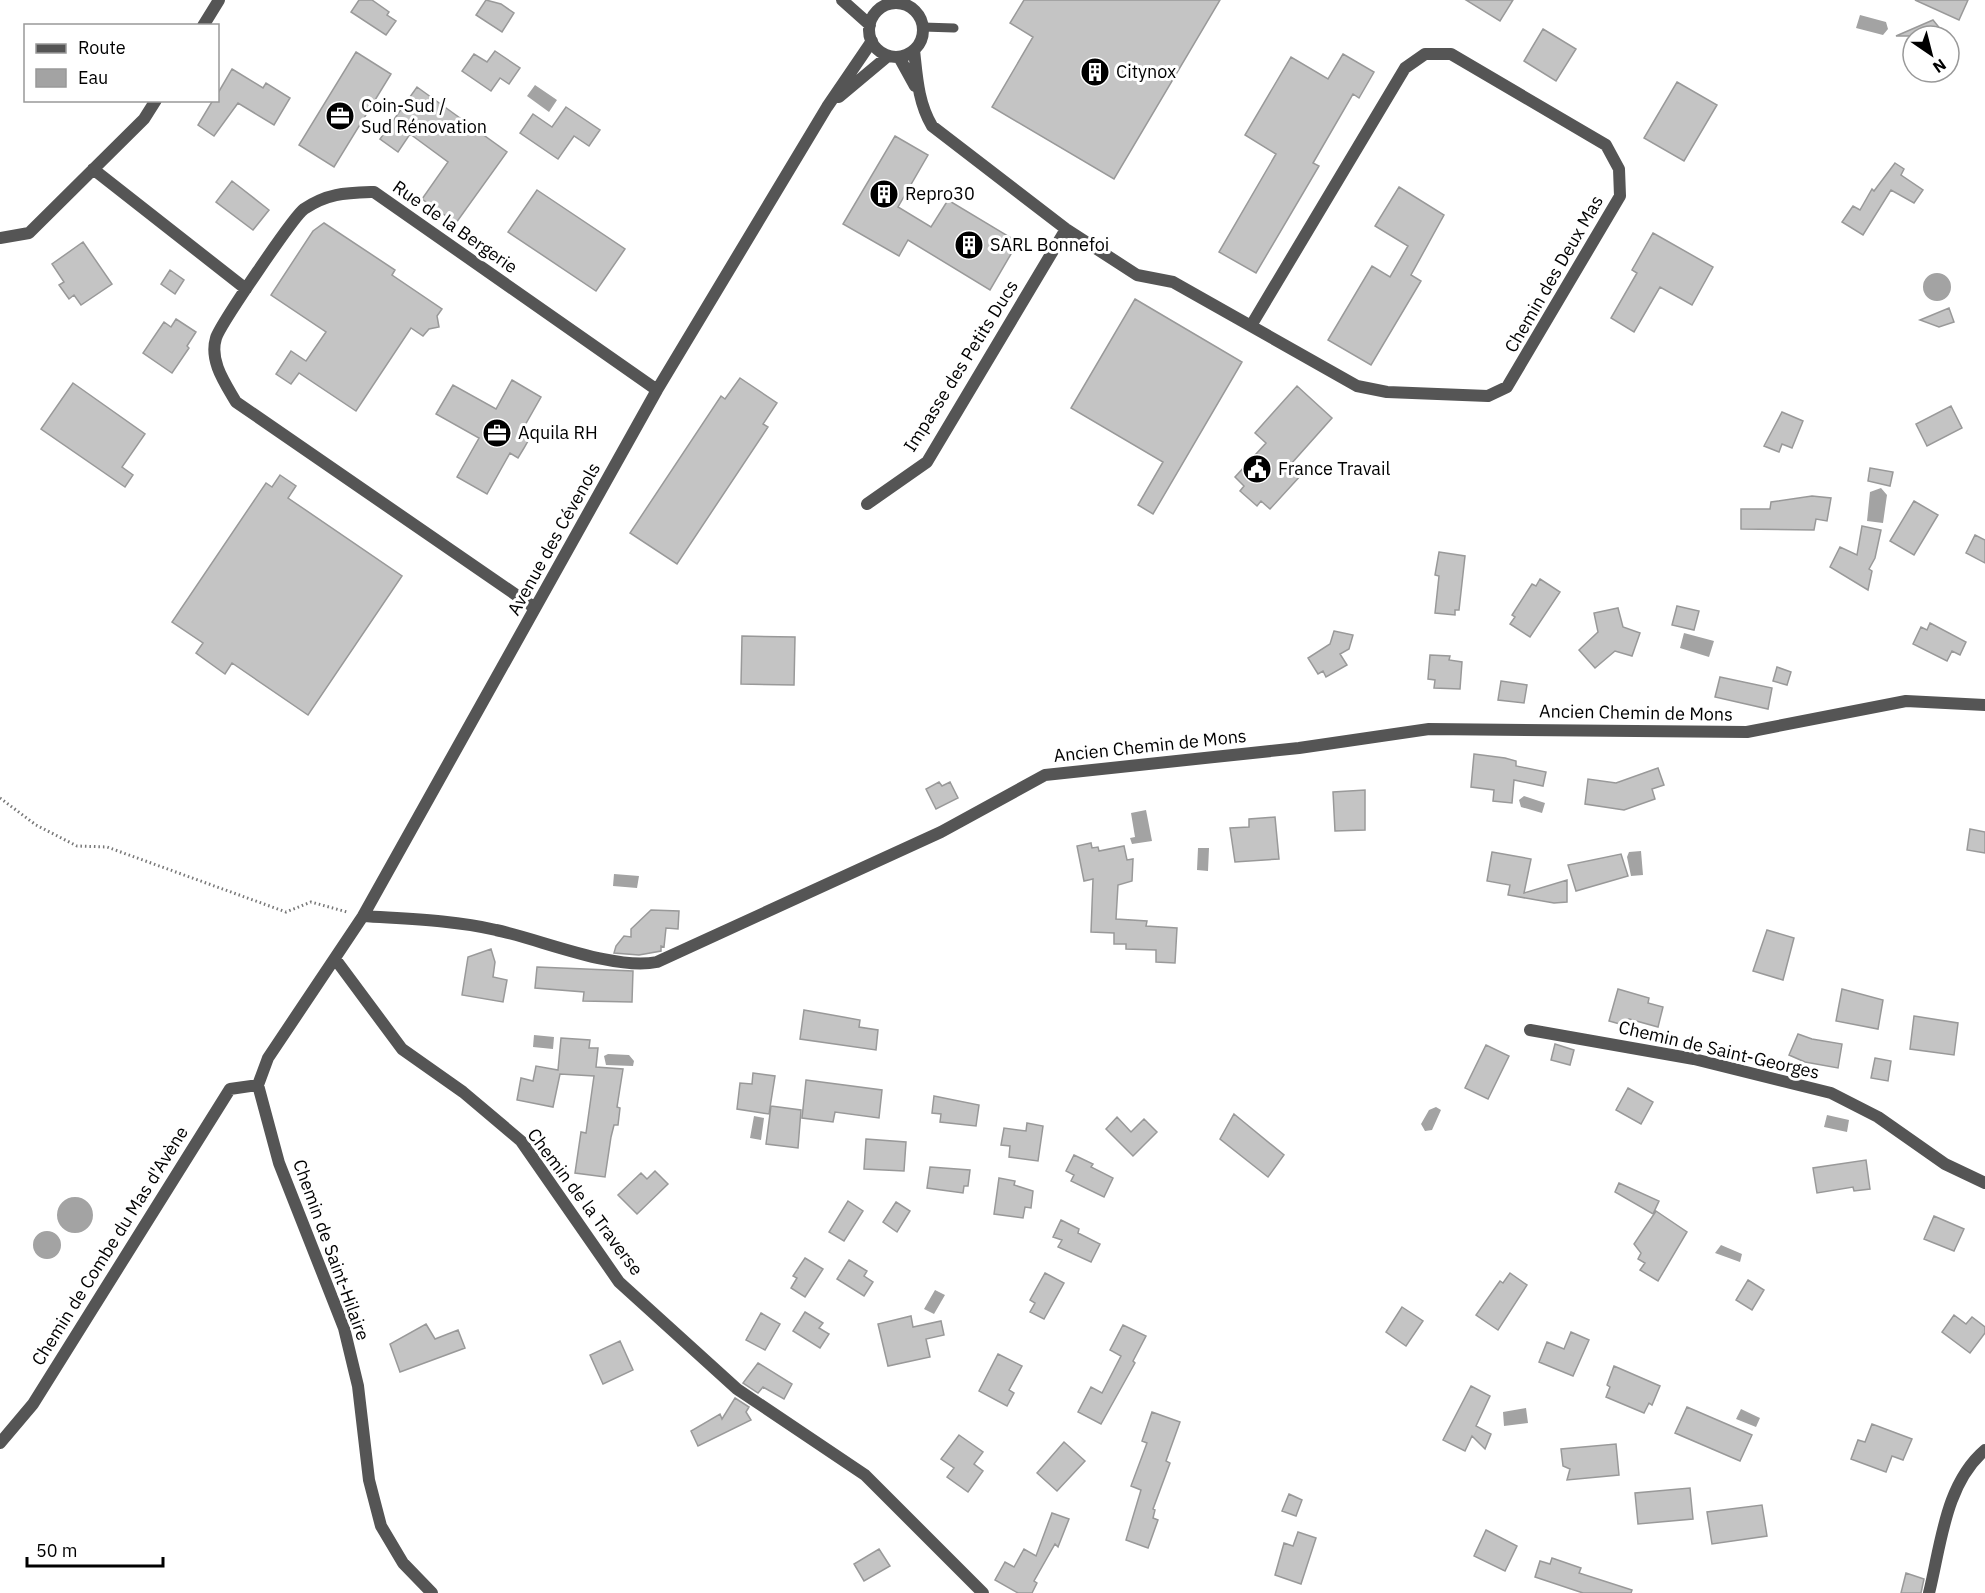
<svg xmlns="http://www.w3.org/2000/svg" width="1985" height="1593" viewBox="0 0 1985 1593" font-family="'IBM Plex Sans',sans-serif">
<rect width="100%" height="100%" fill="#fff"/>
<path fill="#a3a3a3" d="M1860,15L1886,22L1888,29L1883,35L1856,28Z
M535,85L557,100L549,112L527,96Z
M1923 287a14 14 0 1 1 28 0a14 14 0 1 1-28 0Z
M1881,488L1887,495L1883,523L1867,521L1870,492Z
M1684,633L1714,641L1709,657L1680,648Z
M1524,796L1545,803L1542,813L1521,807L1519,800Z
M1146,810L1152,841L1132,844L1130,838L1135,837L1131,813Z
M1198,848H1209L1208,871L1197,870Z
M1641,851L1643,875L1631,876L1627,857L1629,852Z
M614,874L639,876L637,888L613,886Z
M534,1035L554,1037L553,1049L533,1047Z
M608,1054L629,1055L634,1061L633,1066L606,1065L604,1056Z
M1436,1107L1441,1110L1432,1130L1425,1131L1421,1124L1429,1110Z
M1827,1115L1849,1120L1847,1132L1824,1127Z
M754,1116L764,1118L761,1140L750,1138Z
M57 1215a18 18 0 1 1 36 0a18 18 0 1 1-36 0Z
M33 1245a14 14 0 1 1 28 0a14 14 0 1 1-28 0Z
M1721,1245L1742,1254L1740,1262L1715,1253Z
M935,1290L945,1295L934,1314L924,1309Z
M1526,1408L1528,1423L1504,1426L1503,1412Z
M1741,1409L1760,1418L1756,1427L1736,1419Z"/>
<path fill="#c4c4c4" stroke="#999" stroke-width="1.5" d="M359,0H372L389,12L387,15L396,21L386,35L351,12Z
M486,0L501,4L514,13L502,32L476,15Z
M1024,0H1220L1114,179L992,107L1033,37L1010,23Z
M1466,0H1513L1500,21Z
M1915,0H1968L1959,20Z
M1933,20L1946,36H1896Z
M1543,29L1576,49L1556,81L1524,61Z
M495,51L520,68L509,84L500,78L491,91L462,71L474,54L487,62Z
M356,52L391,74L334,167L299,145Z
M1343,54L1374,72L1359,98L1353,94L1313,163L1319,166L1256,273L1219,252L1276,154L1245,135L1291,57L1328,79Z
M232,69L263,88L266,83L290,98L274,125L238,103L214,136L198,125L213,100H218V93Z
M1677,82L1717,105L1684,161L1644,138Z
M417,87L507,152L456,223L422,199L448,162L410,134L398,152L380,139Z
M566,107L600,130L589,146L574,136L558,159L520,133L533,114L552,127Z
M895,136L928,155L898,207L931,227L948,200L1018,242L990,290L908,240L899,256L843,224Z
M1895,163L1904,169L1901,175L1923,190L1914,203L1891,190L1863,235L1842,222L1853,206L1860,210L1872,189L1874,191Z
M232,181L269,210L253,230L216,202Z
M1399,187L1444,215L1411,275L1421,281L1371,365L1328,340L1372,266L1390,277L1408,246L1375,226Z
M537,190L625,249L596,291L508,232Z
M324,223L395,270L392,275L442,309L437,316L439,327L429,329L423,336L411,328L356,411L299,373L291,384L276,374L291,351L306,361L326,332L271,295L313,231Z
M1653,233L1713,267L1692,305L1660,287L1634,332L1611,318L1637,273L1632,270Z
M83,242L112,284L81,305L74,295L69,299L59,285L64,282L52,264Z
M170,270L184,280L175,294L161,284Z
M1135,299L1242,362L1153,514L1138,505L1163,462L1071,408Z
M1949,308L1954,322L1939,327L1920,320Z
M176,319L196,332L187,346L189,348L172,373L143,353L164,322L171,327Z
M740,378L777,403L763,424L768,427L677,564L630,533L721,396L725,399Z
M512,380L541,397L524,427L533,432L524,448L518,458L510,453L487,494L457,477L479,438L436,414L453,385L496,409Z
M73,383L145,434L122,467L133,475L125,487L41,429Z
M1297,386L1332,418L1291,464L1302,474L1270,509L1261,501L1257,506L1240,491L1244,486L1235,477L1266,443L1255,433Z
M1951,406L1962,428L1927,446L1916,424Z
M1782,412L1803,421L1792,448L1782,444L1779,452L1764,446Z
M1870,468L1893,472L1890,486L1868,481Z
M280,475L296,486L288,498L402,576L308,715L232,663L225,674L196,653L203,643L172,622L266,483L272,487Z
M1812,496L1831,498L1827,521L1816,519L1814,530L1741,529V509H1770L1771,502Z
M1914,501L1938,515L1914,555L1890,541Z
M1862,526L1881,530L1875,558L1869,569L1872,571L1868,590L1830,567L1840,547L1857,555Z
M1975,535L1985,540V563L1966,553Z
M1439,552L1465,556L1459,610H1455V615L1435,613L1439,576L1435,575Z
M1540,579L1560,592L1530,637L1510,624L1515,617L1512,615L1532,584L1536,586Z
M1677,606L1699,611L1694,630L1672,625Z
M1618,608L1623,627L1640,633L1632,656L1615,651L1595,668L1579,650L1598,632L1594,613Z
M1930,623L1966,642L1960,655L1952,651L1947,661L1913,644L1921,627L1927,630Z
M1334,631L1353,635L1349,649L1340,654L1347,665L1326,677L1323,671L1318,674L1308,658L1330,644Z
M742,636L795,637L794,685L741,684Z
M1430,655L1450,656L1449,660L1462,662L1460,689L1434,688L1435,680L1428,679Z
M1777,667L1791,672L1787,685L1773,681Z
M1720,677L1772,688L1768,709L1715,697Z
M1501,681L1527,685L1524,703L1498,700Z
M1474,754L1505,758L1516,761V766L1546,772L1543,786L1514,780L1512,803L1493,801L1494,790L1471,787Z
M1658,768L1664,785L1652,789L1655,799L1624,810L1585,804L1588,779L1616,783Z
M939,782L942,786L950,782L958,798L936,809L926,789Z
M1365,790V830L1335,831L1333,792Z
M1275,817L1279,859L1235,862L1230,828L1249,827V819Z
M1970,829L1985,832V853L1967,850Z
M1091,843L1092,848L1098,847L1099,851L1124,846L1127,860L1133,859L1132,881L1118,885L1116,919L1147,921L1146,926L1177,928L1175,963L1156,962V950L1126,949V944H1114V933L1091,932L1093,879L1084,881L1077,846Z
M1492,852L1531,859L1524,893L1567,880V902L1554,903L1508,895L1510,885L1487,881Z
M1621,854L1628,876L1576,891L1568,865Z
M651,910L679,911L678,929L666,928L664,947L661,946V951L639,955L614,953L616,946L624,936L631,937V929Z
M1767,930L1794,938L1783,980L1753,971Z
M491,949L495,962L493,977L507,980L503,1002L462,995L468,957Z
M537,967L633,971L632,1002L583,1001L584,992L535,988Z
M1618,989L1649,998L1648,1003L1663,1007L1658,1027L1629,1019L1627,1026L1609,1021Z
M1842,989L1883,1000L1878,1029L1836,1021Z
M804,1010L860,1020L859,1027L878,1030L876,1050L800,1039Z
M1914,1016L1958,1023L1954,1055L1910,1049Z
M1798,1034L1812,1039L1842,1044L1838,1068L1805,1062L1789,1055Z
M561,1038L590,1040L589,1048H598L596,1067L623,1069L617,1107L620,1108L618,1125H614L611,1137L605,1177L575,1173L581,1132L586,1133L594,1076L560,1074L553,1107L517,1100L521,1078L533,1081L536,1066L558,1070Z
M1555,1044L1574,1050L1570,1065L1551,1060Z
M1486,1045L1509,1056L1488,1099L1465,1088Z
M1875,1058L1891,1061L1888,1081L1871,1078Z
M753,1073L775,1076L769,1114L737,1109L740,1083L752,1084Z
M806,1080L882,1090L879,1118L835,1112L833,1122L802,1118Z
M1628,1088L1653,1102L1641,1124L1616,1110Z
M934,1096L979,1105L976,1126L940,1122L941,1114L932,1113Z
M771,1106L801,1110L798,1148L766,1144Z
M1234,1114L1284,1155L1268,1177L1220,1139Z
M1117,1117L1131,1132L1144,1119L1157,1132L1133,1156L1106,1129Z
M1027,1123L1043,1126L1038,1161L1009,1157L1010,1146L1001,1145L1004,1128L1026,1131Z
M866,1139L906,1142L904,1171L864,1169Z
M1074,1155L1093,1164L1091,1167L1113,1178L1104,1197L1071,1181L1074,1175L1066,1171Z
M1866,1160L1870,1189L1854,1191L1853,1187L1817,1193L1813,1168Z
M930,1167L970,1170L968,1186H964L963,1193L927,1188Z
M655,1171L668,1184L637,1214L618,1195L641,1173L647,1179Z
M999,1178L1015,1181L1014,1185L1033,1191L1031,1208L1025,1207L1023,1218L994,1214Z
M1619,1183L1659,1201L1653,1214L1615,1192Z
M848,1201L863,1211L844,1241L829,1232Z
M896,1202L910,1211L897,1232L883,1222Z
M1656,1211L1687,1232L1658,1281L1640,1270L1645,1263L1638,1259L1641,1253L1634,1244Z
M1934,1216L1964,1229L1954,1251L1924,1239Z
M1061,1220L1079,1229L1078,1233L1100,1244L1091,1262L1058,1247L1062,1240L1053,1237Z
M805,1258L823,1269L805,1297L791,1288L797,1278L793,1276Z
M849,1260L867,1271L864,1276L873,1282L864,1296L837,1279Z
M1045,1273L1064,1283L1044,1319L1030,1312L1035,1303L1030,1300Z
M1510,1273L1527,1285L1498,1330L1476,1315L1500,1281L1503,1283Z
M1748,1280L1764,1290L1752,1310L1736,1300Z
M1402,1307L1423,1321L1406,1346L1386,1332Z
M805,1312L823,1323L819,1328L829,1334L820,1348L793,1331Z
M761,1313L780,1324L765,1350L746,1340Z
M1954,1315L1966,1324L1972,1317L1985,1327V1333L1970,1353L1942,1332Z
M911,1316L913,1327L941,1321L944,1335L926,1339L930,1357L888,1366L878,1324Z
M426,1324L435,1339L458,1330L465,1348L400,1372L390,1344Z
M1123,1325L1146,1336L1133,1361L1135,1363L1101,1424L1078,1412L1091,1387L1102,1393L1121,1356L1110,1350Z
M1571,1332L1589,1340L1573,1376L1539,1362L1547,1342L1564,1349Z
M620,1341L633,1370L603,1384L590,1355Z
M998,1354L1022,1366L1009,1390L1014,1393L1007,1406L979,1391Z
M758,1363L792,1384L784,1399L763,1387L758,1393L743,1383Z
M1614,1366L1660,1386L1652,1405L1649,1403L1644,1413L1606,1397L1610,1387L1607,1385Z
M1471,1386L1490,1396L1476,1426L1491,1434L1485,1449L1472,1436L1465,1451L1443,1440Z
M735,1398L749,1407L746,1412L751,1420L698,1446L691,1431L720,1414L722,1419Z
M1687,1407L1752,1435L1740,1461L1675,1433Z
M1152,1412L1180,1422L1166,1461L1170,1463L1153,1509L1155,1510L1153,1518L1158,1520L1148,1548L1126,1540L1141,1490L1131,1486L1147,1443L1142,1441Z
M1872,1424L1912,1439L1903,1460L1892,1456L1886,1472L1851,1459L1858,1440L1865,1442Z
M959,1435L983,1452L974,1464L983,1471L968,1492L947,1477L954,1468L941,1459Z
M1064,1442L1085,1461L1057,1491L1037,1473Z
M1616,1444L1619,1475L1567,1480L1570,1469L1563,1466L1561,1449Z
M1690,1488L1693,1519L1638,1524L1635,1493Z
M1289,1494L1302,1500L1296,1516L1282,1511Z
M1762,1505L1767,1536L1712,1544L1707,1512Z
M1052,1513L1069,1519L1058,1547L1055,1544L1034,1581L1037,1583L1032,1593H1018L995,1580L1005,1562L1014,1567L1024,1549L1036,1556Z
M1486,1530L1517,1546L1505,1571L1474,1556Z
M1298,1532L1316,1538L1301,1584L1275,1575L1284,1543L1293,1546Z
M879,1549L890,1566L864,1581L854,1564Z
M1552,1558L1581,1568L1579,1573L1632,1590L1631,1593H1583L1535,1577L1540,1561L1550,1564Z
M1906,1573L1924,1579L1921,1593H1901Z"/>
<g fill="none" stroke-linecap="round" stroke-linejoin="round">
<path stroke="#777" stroke-width="3" stroke-dasharray="1.5 3" stroke-linecap="butt" d="M0,798L36,825L77,846L107,847L286,912L311,902L347,912"/>
<path stroke="#555" stroke-width="9" d="M923,27L954,28"/>
<path stroke="#555" stroke-width="12" d="M842,0L870,25
M869 30a27 27 0 1 1 54 0a27 27 0 1 1-54 0Z
M203,26L219,0
M914,50C917,77 918,102 932,126L1066,229L1137,275L1173,282L1357,386L1387,392L1488,396L1507,387L1620,196L1619,169L1606,145L1451,54H1425L1405,68L1252,324
M899,57L915,86
M839,97L888,56
M93,169L246,289
M0,238L29,233L144,119L156,100
M867,504L927,462L1066,229
M535,608L236,402C225,383 209,361 216,338C220,325 294,216 304,209C328,193 345,193 374,192L657,390
M363,916C407,919 453,920 496,930C540,939 614,971 657,962L941,832L1045,775L1299,748L1429,729L1747,732L1906,701L1985,705
M336,960L402,1049L463,1092L521,1141L619,1282L737,1389L865,1475L983,1593
M1530,1030L1694,1059L1831,1093L1878,1117L1945,1164L1985,1183
M0,1443L33,1404L230,1089L258,1085
M432,1593L403,1563L381,1526L369,1480L358,1386L344,1328L279,1163L258,1085L268,1058L363,916L657,390L827,107L872,41
M1929,1593C1941,1545 1945,1484 1985,1450"/>
</g>
<defs>
<g id="building-disc" transform="scale(1.5)"><circle r="9.5" fill="#000" stroke="#fff"/><path d="M-4-6H4V6H1V3H-1V6H-4ZM-2.5-4.3h1.7v1.8h-1.7ZM.8-4.3h1.7v1.8H.8ZM-2.5-1h1.7V.8h-1.7ZM.8-1h1.7V.8H.8Z" fill="#fff"/></g>
<g id="office-disc" transform="scale(1.5)"><circle r="9.5" fill="#000" stroke="#fff"/><path d="M-6-3h4V-5.5h4V-3h4V5H-6ZM-1-4.5V-3h2v-1.5ZM-6 0V1H6V0Z" fill="#fff"/></g>
<g id="civic-disc" transform="scale(1.5)"><circle r="9.5" fill="#000" stroke="#fff"/><path d="M-.6-6.5H3V-4.5H.6V-3L4-1V1h2V6H-6V1h2V-1L-.6-3ZM-1.2 2.5V6h2.4V2.5Z" fill="#fff"/></g>
</defs>
<g fill-rule="evenodd">
<use href="#building-disc" x="1095" y="72"/>
<use href="#office-disc" x="340" y="116"/>
<use href="#building-disc" x="884" y="194"/>
<use href="#building-disc" x="969" y="245"/>
<use href="#office-disc" x="497" y="433"/>
<use href="#civic-disc" x="1257" y="469"/>
</g>
<g text-anchor="middle" stroke-width="6" stroke-linejoin="round" paint-order="stroke">
<g font-size="18" fill="#000" stroke="#fff" text-anchor="start">
<text x="1116" y="78">Citynox</text>
<text x="361" y="112">Coin-Sud /<tspan x="361" dy="21">Sud Rénovation</tspan></text>
<text x="905" y="200">Repro30</text>
<text x="990" y="251">SARL Bonnefoi</text>
<text x="518" y="439">Aquila RH</text>
<text x="1278" y="475">France Travail</text>
</g>
<g font-size="18" fill="#000" stroke="#fff">
<text transform="translate(455 227) rotate(35)" y="6">Rue de la Bergerie</text>
<text transform="translate(1554 274) rotate(-60)" y="6">Chemin des Deux Mas</text>
<text transform="translate(961 366) rotate(-58)" y="6">Impasse des Petits Ducs</text>
<text transform="translate(554 539) rotate(-61)" y="6">Avenue des Cévenols</text>
<text transform="translate(1636 713) rotate(1)" y="6">Ancien Chemin de Mons</text>
<text transform="translate(1150 746) rotate(-6)" y="6">Ancien Chemin de Mons</text>
<text transform="translate(1719 1050) rotate(13)" y="6">Chemin de Saint-Georges</text>
<text transform="translate(585 1202) rotate(53)" y="6">Chemin de la Traverse</text>
<text transform="translate(110 1246) rotate(-58)" y="6">Chemin de Combe du Mas d'Avène</text>
<text transform="translate(331 1250) rotate(70)" y="6">Chemin de Saint-Hilaire</text>
</g>
</g>
<rect x="24" y="24" width="195" height="78" fill="#ffffff" stroke="#999999" stroke-width="1.5"/>
<rect x="36" y="44" width="30" height="9" fill="#555555" stroke="#999999" stroke-width="1.5"/>
<text x="78" y="54" font-size="18" fill="#000000">Route</text>
<rect x="36" y="69" width="30" height="18" fill="#a3a3a3" stroke="#999999" stroke-width="1.5"/>
<text x="78" y="84" font-size="18" fill="#000000">Eau</text>
<g transform="translate(1931 54) rotate(145)"><circle r="28" fill="#ffffff" stroke="#999999" stroke-width="1.5"/>
<path d="M0-4.5L10 22L0 15L-10 22Z" fill="#000000"/>
<text y="-9" font-size="16" font-weight="bold" text-anchor="middle" fill="#000000">N</text>
</g>
<path d="M27 1557v9h136v-9" fill="none" stroke="#000000" stroke-width="3"/>
<text x="36" y="1557" font-size="18" fill="#000000" stroke="#ffffff" stroke-width="4.5" paint-order="stroke">50 m</text>
</svg>
